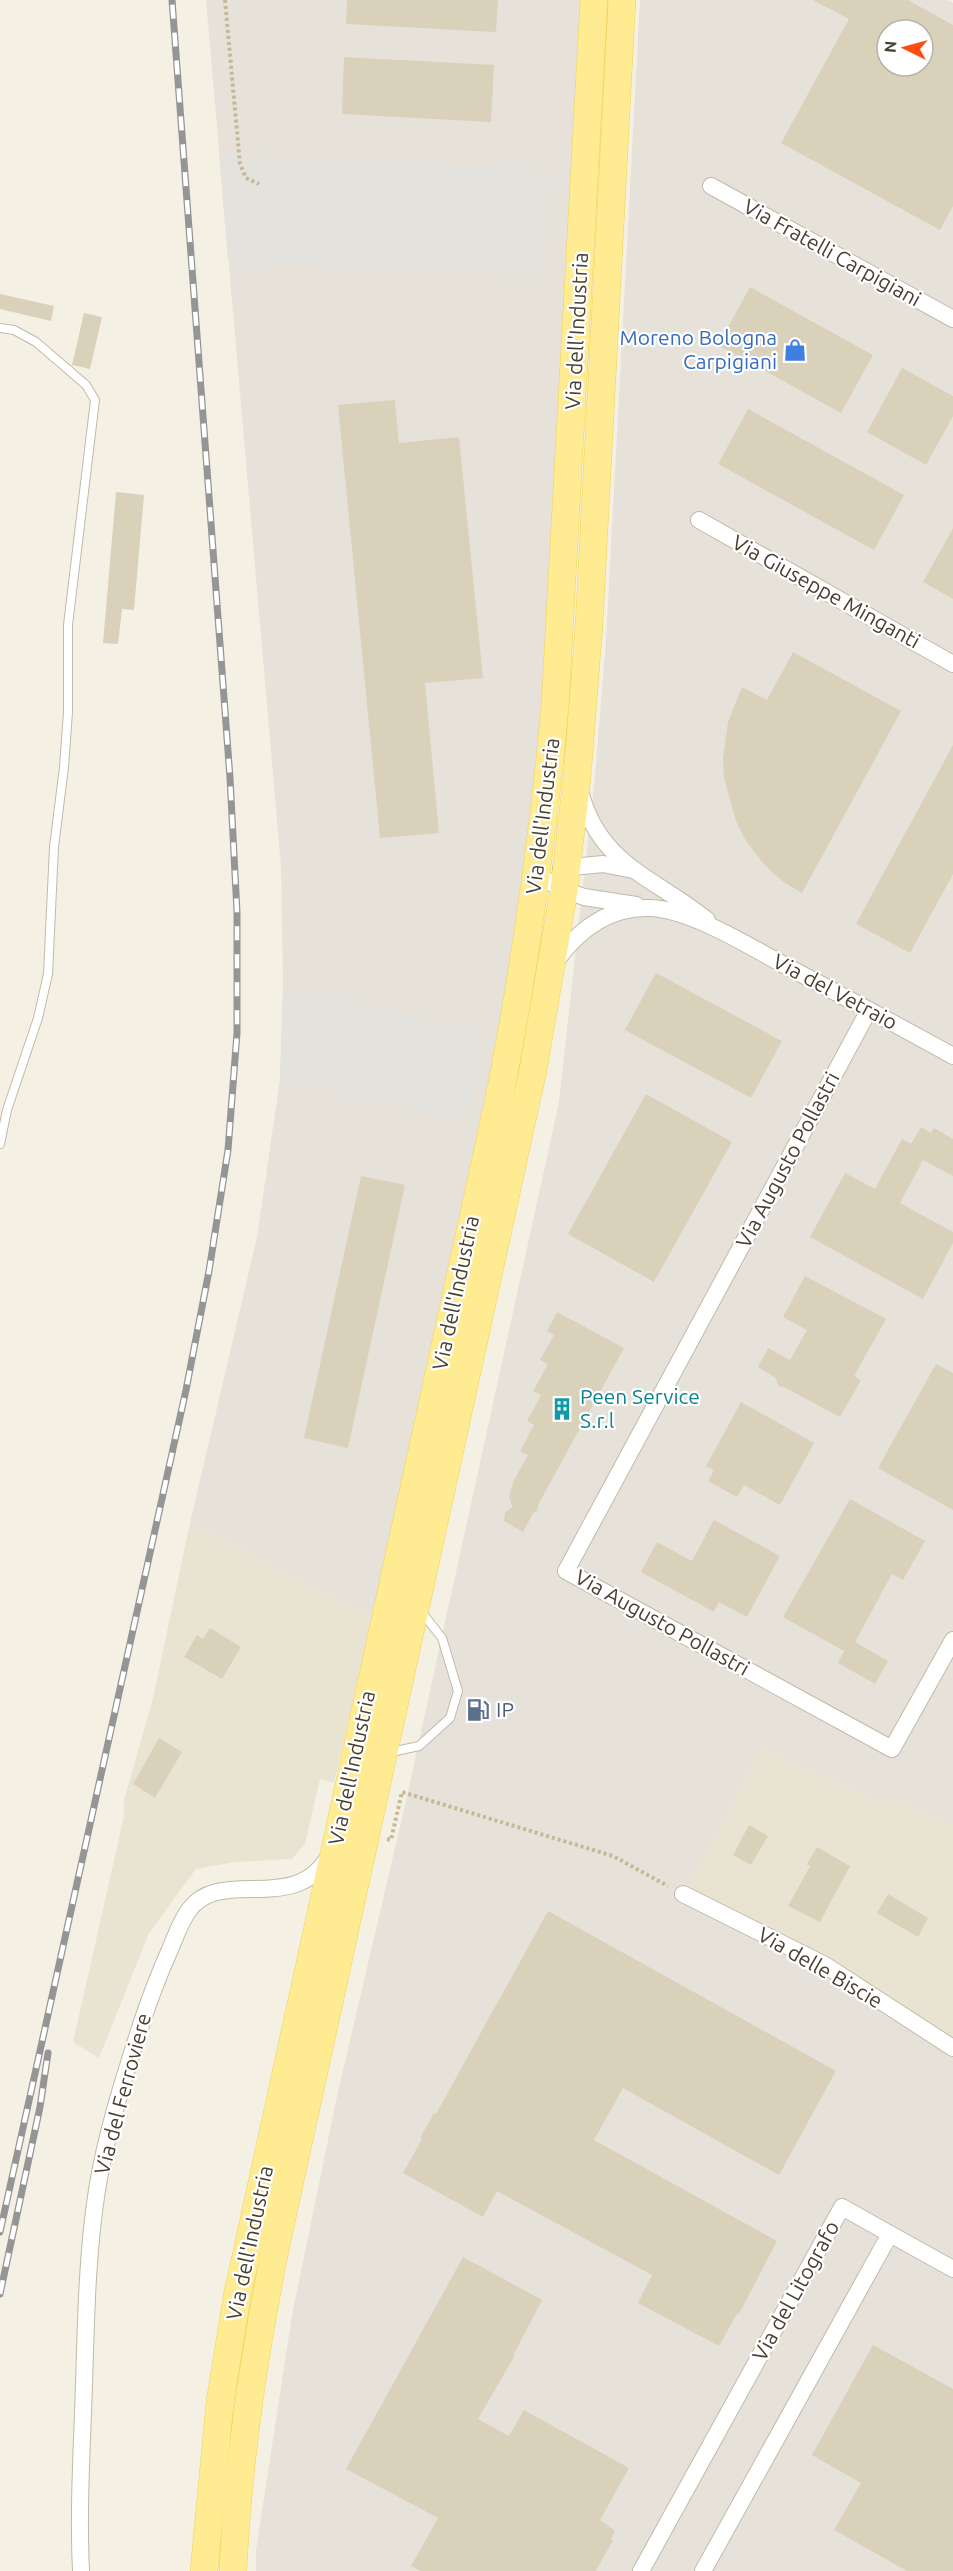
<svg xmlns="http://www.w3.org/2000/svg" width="953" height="2571" viewBox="0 0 953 2571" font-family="Ubuntu,sans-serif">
<rect width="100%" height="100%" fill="#f4f1e4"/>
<path fill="#e9e4d2" d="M190,1523L372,1618L334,1783L320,1779L305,1844L292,1859L236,1862L196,1869L149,1933L99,2058L73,2042L124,1816V1800L153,1698Z
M763,1750L884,1804L915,1780L953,1800V2048L683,1894Z"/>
<path fill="#e6e2d9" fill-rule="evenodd" d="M206,0H582L548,618L539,753L530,832L498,1038L372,1618L190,1523L257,1237L280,1079L283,987L281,867Z
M640,0H947L953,3V1826L892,1798L884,1804L763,1750L684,1893L781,1940L953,2048V2571H256V2550L292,2315L337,2096L405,1805L559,1102L595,776L606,639ZM887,30H923V66H887Z"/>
<path fill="#e4e2dd" d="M219,153L550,172L544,277L228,260Z
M283,987L483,1032L465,1122L280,1079Z"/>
<path fill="#dad1bb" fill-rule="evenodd" d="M347,0H498L496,32L346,24Z
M813,0H908L953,25V206L940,230L781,143L849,19ZM887,30H923V66H887Z
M344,57L494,65L491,122L342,114Z
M750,287L873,355L841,413L718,345Z
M0,294L54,306L51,321L0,309Z
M84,313L102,317L90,369L72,365Z
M902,368L953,396V416L926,465L867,432Z
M395,400L399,443L459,437L483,678L425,683L439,833L380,838L338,405Z
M748,409L904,495L874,550L718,464Z
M116,492L144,495L134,610L122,609L118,644L103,643Z
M953,528V599L923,582Z
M793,652L901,711L802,893L782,881L763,863L746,841L736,821L724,778L723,758L728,722L742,687L767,700Z
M953,745V874L910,953L856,924Z
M656,973L782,1041L751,1098L625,1030Z
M646,1094L732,1142L654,1282L568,1234Z
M921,1127L931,1133L934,1128L953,1139V1176L923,1160L900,1203L953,1232V1243L923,1299L810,1237L845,1173L875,1189L902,1139L911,1144Z
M361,1176L405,1185L348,1448L304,1438Z
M805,1276L886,1319L854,1376L861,1380L840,1417L784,1387L778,1386L776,1378L758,1367L768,1348L790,1360L807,1330L783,1317Z
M557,1312L624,1348L538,1505L537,1511L533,1513L523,1532L504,1521L505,1512L513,1507L509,1498L513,1482L528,1455L520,1451L534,1425L527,1421L541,1395L533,1391L548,1364L540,1360L554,1335L547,1331Z
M936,1364L953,1373V1510L878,1468Z
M741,1402L814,1443L780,1505L744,1485L737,1497L708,1481L714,1470L706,1466Z
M850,1499L925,1541L903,1580L892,1574L855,1642L888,1661L875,1684L838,1663L844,1651L783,1617Z
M714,1520L780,1556L747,1617L719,1602L714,1612L641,1572L657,1542L692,1561Z
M210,1628L241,1647L222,1679L184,1657L197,1635L203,1639Z
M159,1738L182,1752L155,1798L133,1784Z
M749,1825L768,1836L751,1865L733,1855Z
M817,1847L850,1866L820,1922L788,1906L810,1866L807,1864Z
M888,1894L928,1918L918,1937L877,1913Z
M548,1911L836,2071L779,2175L623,2088L594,2140L777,2241L739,2314L738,2312L719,2346L638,2303L652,2275L497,2191L483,2217L403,2173L422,2139L420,2138L434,2113L436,2114Z
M463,2257L542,2300L514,2354L515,2355L478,2419L509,2436L524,2410L629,2468L600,2520L615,2531L611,2539L613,2540L596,2571H420L411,2566L438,2518L346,2469Z
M873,2345L953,2389V2571H907L834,2530L861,2483L812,2455Z"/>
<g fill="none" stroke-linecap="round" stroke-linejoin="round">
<g stroke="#c1baa6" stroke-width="10">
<path id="lane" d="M0,328L14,330L36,342L86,385L95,400L68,625V712L64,767L54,847L48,974L38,1018L7,1110L0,1144
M387,1753L419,1746L450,1718L458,1691L442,1638L420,1610"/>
</g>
<g stroke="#c1baa6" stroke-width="18">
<path id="street" d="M711,186L953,319
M699,520L953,664
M580,791C599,865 654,877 707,920
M561,868L603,864L633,870
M537,875L564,890L584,897L636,905
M556,961C579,929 609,906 651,908C691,910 749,946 784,965C841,995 897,1025 953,1056
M869,1010L566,1571L892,1749L953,1640
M683,1894L825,1965L953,2048
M890,2234L953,2269
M81,2571C78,2509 82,2447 84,2385C86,2320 87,2254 97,2190C106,2134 123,2081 140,2028C149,2000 159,1974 171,1947C176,1935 181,1921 189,1910C221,1866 294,1916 329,1856
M641,2571L842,2207L890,2234L703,2571"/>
</g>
<g stroke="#f2d255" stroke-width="28">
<path id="primary" d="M204,2571L220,2402L237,2297L499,1099C525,968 543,838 555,706L594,0
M233,2571C238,2461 254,2353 276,2245L533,1070L564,890L577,778L589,625L622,0"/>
</g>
<path stroke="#c4b895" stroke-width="4" stroke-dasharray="3 3" stroke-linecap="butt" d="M225,0L240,164L246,178L259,184
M387,1839L391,1840L402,1792L613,1856L668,1886"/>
<use href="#lane" stroke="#fff" stroke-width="8"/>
<use href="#street" stroke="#fff" stroke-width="16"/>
<use href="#primary" stroke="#ffeb92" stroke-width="27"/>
<g stroke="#959595" stroke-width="7">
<path id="rail" d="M0,2232L186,1390L209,1271L228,1150L237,1033V912L230,778L172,0
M0,2294L40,2107L48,2053"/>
</g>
<use href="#rail" stroke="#fff" stroke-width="4.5" stroke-dasharray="14" stroke-linecap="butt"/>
</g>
<defs>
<g id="shop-bare" transform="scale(1.8)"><path d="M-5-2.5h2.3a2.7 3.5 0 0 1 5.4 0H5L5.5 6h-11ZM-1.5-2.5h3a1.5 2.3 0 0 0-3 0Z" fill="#3f7fe0" stroke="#fff" stroke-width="2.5" paint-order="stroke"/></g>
<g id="building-bare" transform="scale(1.8)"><path d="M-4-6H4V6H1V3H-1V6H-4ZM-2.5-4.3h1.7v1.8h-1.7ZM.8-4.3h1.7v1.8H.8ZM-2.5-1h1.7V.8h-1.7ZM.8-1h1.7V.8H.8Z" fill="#0f9aa8" stroke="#fff" stroke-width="2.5" paint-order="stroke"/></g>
<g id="fuel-bare" transform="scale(1.8)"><path d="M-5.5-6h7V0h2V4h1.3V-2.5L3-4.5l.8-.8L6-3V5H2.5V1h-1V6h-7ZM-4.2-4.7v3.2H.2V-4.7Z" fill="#5c6f8a" stroke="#fff" stroke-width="2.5" paint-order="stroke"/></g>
</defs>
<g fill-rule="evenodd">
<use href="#shop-bare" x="795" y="350"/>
<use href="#building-bare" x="562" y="1409"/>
<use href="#fuel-bare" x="478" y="1710"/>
</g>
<g text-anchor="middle" stroke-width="4.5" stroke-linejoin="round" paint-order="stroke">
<g font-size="21" fill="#474133" stroke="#fff">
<text transform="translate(832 253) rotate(29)" y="7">Via Fratelli Carpigiani</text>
<text transform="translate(577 331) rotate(-87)" y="7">Via dell'Industria</text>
<text transform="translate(826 592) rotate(29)" y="7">Via Giuseppe Minganti</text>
<text transform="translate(543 816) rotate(-83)" y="7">Via dell'Industria</text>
<text transform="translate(835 992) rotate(28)" y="7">Via del Vetraio</text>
<text transform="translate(788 1160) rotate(-62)" y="7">Via Augusto Pollastri</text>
<text transform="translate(456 1293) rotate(-78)" y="7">Via dell'Industria</text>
<text transform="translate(662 1623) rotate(29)" y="7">Via Augusto Pollastri</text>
<text transform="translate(352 1768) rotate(-78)" y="7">Via dell'Industria</text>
<text transform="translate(820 1968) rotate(30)" y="7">Via delle Biscie</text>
<text transform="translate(123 2094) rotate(-75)" y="7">Via del Ferroviere</text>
<text transform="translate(250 2243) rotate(-78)" y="7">Via dell'Industria</text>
<text transform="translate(796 2291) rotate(-61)" y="7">Via del Litografo</text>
</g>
<g font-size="21" fill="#366cbe" stroke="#fff" text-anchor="end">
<text x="777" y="345">Moreno Bologna<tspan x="777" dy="24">Carpigiani</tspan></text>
</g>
<g font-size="21" fill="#0d838f" stroke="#fff" text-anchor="start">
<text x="580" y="1404">Peen Service<tspan x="580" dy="24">S.r.l</tspan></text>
</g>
<g font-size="21" fill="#4e5e75" stroke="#fff" text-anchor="start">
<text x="496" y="1717">IP</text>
</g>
</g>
<g transform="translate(905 48) rotate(275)"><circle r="28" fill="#ffffff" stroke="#b5b3ad" stroke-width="1.5"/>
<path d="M0-4.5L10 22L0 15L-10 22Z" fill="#ff4c10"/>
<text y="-9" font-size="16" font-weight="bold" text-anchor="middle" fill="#474133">N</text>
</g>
</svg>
